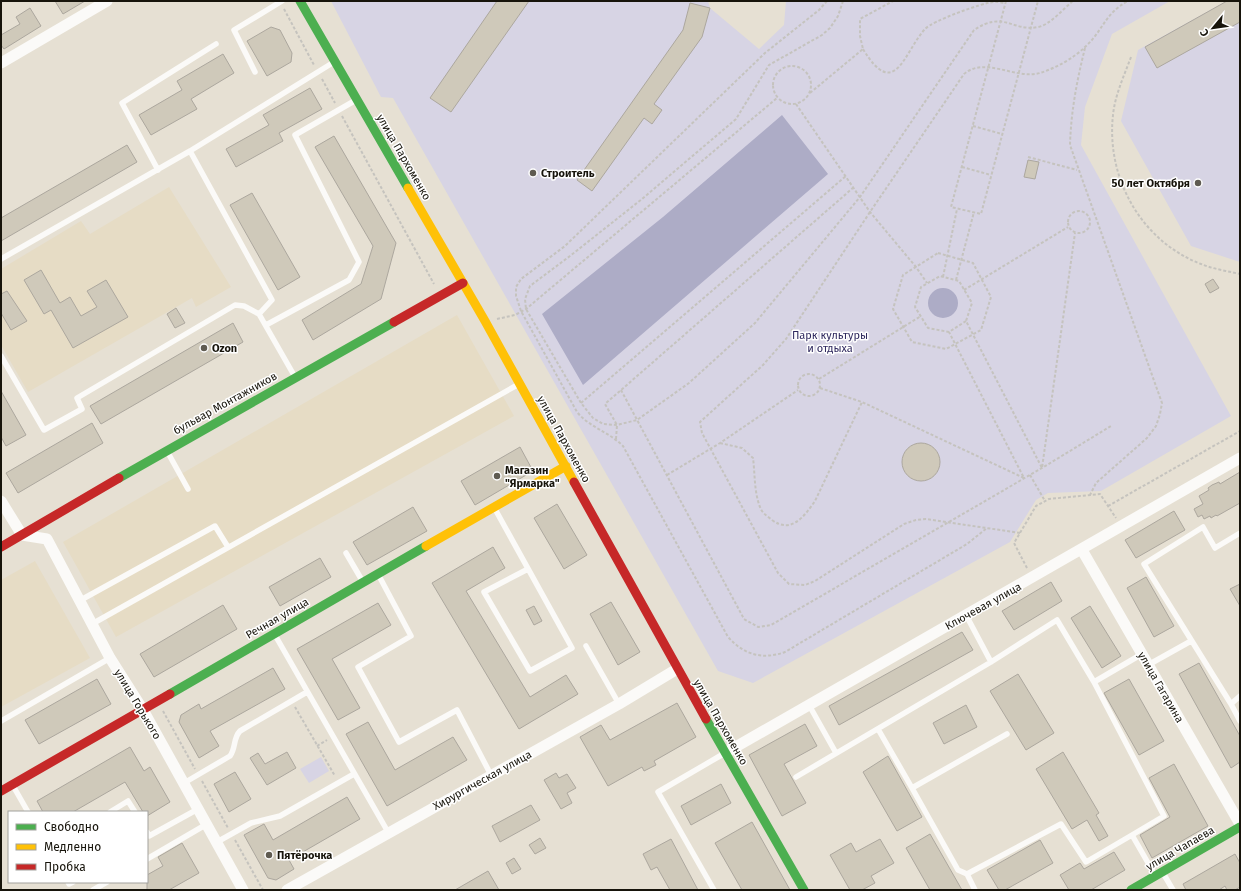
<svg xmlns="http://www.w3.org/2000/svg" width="1241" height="891" viewBox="0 0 1241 891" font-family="'Fira Sans',sans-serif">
<rect width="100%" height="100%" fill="#e6e0d3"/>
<path fill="#e6dcc5" d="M169,187L231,287L196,307L192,298L28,392L1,345V269L81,221L90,234Z
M457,315L514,416L116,637L63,542Z
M35,561L90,658L1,707V580Z"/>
<path fill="#d7d4e4" d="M331,1H708L710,8L759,49L784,25L786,1H1170L1112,34L1085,107L1081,145L1231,416L1101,491L1048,493L1036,500L1010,542L753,683L718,671L393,98L381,97Z
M1227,1H1240V262L1191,246L1121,121L1138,50Z
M321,757L329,771L309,783L300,769Z"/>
<path fill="#adacc6" d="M782,115L828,174L583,385L542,314L663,217Z
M928 303a15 15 0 1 1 30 0a15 15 0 1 1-30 0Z"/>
<path fill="#cfc9ba" stroke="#aca79e" d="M55,1H85L63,14Z
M497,1H529L451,112L430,98Z
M1227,1H1240V22L1157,68L1145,47Z
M690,3L710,8L702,37L654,104L662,110L652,124L644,118L592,191L577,180L683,30Z
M30,8L41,26L4,49L1,45V35L20,24L16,17Z
M271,27L280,30L292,53L291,62L267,76L247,41Z
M223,54L234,73L191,99L197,109L151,135L139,115L182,90L177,81Z
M310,88L322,109L279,133L283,141L236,167L226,149L269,125L263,115Z
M334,136L396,243L381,299L313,340L302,320L361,284L373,246L315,147Z
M127,145L137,162L1,241V218Z
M1028,160L1039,162L1035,179L1024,177Z
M252,193L300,277L278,290L230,205Z
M41,270L60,303L70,297L81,316L97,307L87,291L106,280L128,317L73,348L51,310L44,314L24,280Z
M1213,279L1219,288L1210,293L1205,284Z
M7,291L27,321L11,330L1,313V294Z
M176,308L185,323L175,328L167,314Z
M233,323L243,342L101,424L90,406Z
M1,391L26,435L6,446L1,437Z
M92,423L103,443L18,493L6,473Z
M902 462a19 19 0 1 1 38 0a19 19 0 1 1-38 0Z
M520,447L533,471L475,505L461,481Z
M1240,472V503L1217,516L1216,515L1211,518L1210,516L1204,519L1202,515L1198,517L1194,509L1203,504L1199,496L1209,490L1208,488L1212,485L1219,482L1220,484Z
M557,504L587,555L564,569L534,518Z
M413,507L427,531L367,565L353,542Z
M1174,511L1185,530L1136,558L1125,540Z
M493,547L505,568L466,591L530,697L566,675L578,694L519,729L432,583Z
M320,558L331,577L280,606L269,587Z
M1146,577L1174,626L1154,637L1127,588Z
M1051,582L1062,601L1014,630L1002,611Z
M1240,584V606L1230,589Z
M611,602L640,652L618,665L590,614Z
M378,603L391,625L332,659L360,708L338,720L297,649Z
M223,605L237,629L154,677L140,654Z
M534,606L542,621L534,625L526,610Z
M1090,606L1121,656L1102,668L1071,618Z
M962,632L973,650L839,725L829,706Z
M1199,663L1240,736V762L1231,768L1179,674Z
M273,668L285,689L210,731L219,746L199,758L179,722L181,715L199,704L201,709Z
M1018,674L1054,733L1026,750L990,691Z
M97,679L111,704L39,744L25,720Z
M1129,679L1164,741L1139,755L1104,693Z
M677,703L696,737L654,761L656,765L644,771L642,767L608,786L580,737L601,725L610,740Z
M966,705L977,727L944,744L933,723Z
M368,722L395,770L453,737L467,760L387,806L346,734Z
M805,724L817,746L784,764L806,803L782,816L749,755Z
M130,747L144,771L150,767L170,802L147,816V812H143L125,782L73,812H43L37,801Z
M287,752L296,768L267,785L250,758L258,753L265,764Z
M1063,752L1099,813L1096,815L1108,836L1099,841L1087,820L1072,829L1036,769Z
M888,756L922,817L897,831L863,772Z
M1174,764L1208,826L1152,858L1140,835L1170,817L1149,778Z
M235,772L251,799L229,812L214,784Z
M556,773L559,778L567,774L576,788L567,793L572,803L561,809L544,780Z
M721,784L731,803L691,825L681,806Z
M347,797L360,819L289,860L294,869L276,880L268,878L244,835L264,824L273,840Z
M531,805L540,820L500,842L492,826Z
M752,822L790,890H742L715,843Z
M930,834L962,890H930L906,848Z
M540,838L546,848L535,854L529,845Z
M671,839L698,890H670L657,867L651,870L643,854Z
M880,839L894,863L871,876L875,883L862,890H850L830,855L851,843L856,852Z
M1040,840L1053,863L1005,890H999L987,870Z
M182,843L199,873L169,890H147V875L163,866L158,857Z
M1114,852L1125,870L1091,890H1069L1060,875L1080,863L1084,869Z
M1235,854L1240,863V887L1235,890H1227L1225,886L1219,890H1186L1183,884Z
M514,858L521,869L512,874L506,863Z
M488,871L499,890H455Z"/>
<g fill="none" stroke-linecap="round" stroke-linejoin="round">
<path stroke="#c5c3be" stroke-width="2" stroke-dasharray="3 2" stroke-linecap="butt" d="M827,1L819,10L765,53L565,246L521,279L516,287V296L521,311L577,412C589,427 609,432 623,446L728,637C744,655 763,660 785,652L967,544L987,528
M843,1L838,16L830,28L822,35L769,65L736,119L642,199L570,256L530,286L525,299L526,309L581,403L593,418L603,424L617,425L637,420L689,383L755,323L860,197L974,30C1004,10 1012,32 1038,27C1050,25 1063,9 1073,1
M1006,1L951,207L981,214L1038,1
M284,9L314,65
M1085,48C1077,80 1071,111 1070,145L1162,403L1160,414L1156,426L1147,438L1096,483L1090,495
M863,49C895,102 904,52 925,29C932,21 982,3 993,2C997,1 1002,3 1005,3
M1131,57C1124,76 1115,95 1113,115C1106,178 1141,241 1201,264C1213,269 1227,271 1240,274
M773 85a19 19 0 1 1 38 0a19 19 0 1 1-38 0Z
M322,79L335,103
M810,93L863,49L860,36V19L893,1
M796,104L870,212L916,267L927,283
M342,116L434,284
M973,126L1002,134
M1028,157L1077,170
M962,167L991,175
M1068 222a11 11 0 1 1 22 0a11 11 0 1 1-22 0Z
M938,253L973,263L991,297L981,330L946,349L912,342L893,309L903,275Z
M943,277L957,209
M956,280L974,212
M964,290L1068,227
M497,319L515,315L526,309L777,98
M966,321L949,332L928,328L915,307L921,287L940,276L959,281L972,303L966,321L1042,468L1075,233
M798 385a11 11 0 1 1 22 0a11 11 0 1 1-22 0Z
M819,379L921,316
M820,388L862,402L1024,478L949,332
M621,390L744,619L758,627L771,625L1042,468L1111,426
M581,403L846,176
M616,439L617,425L605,404L854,187
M720,443L742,448L753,458C755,473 754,492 760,507C762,513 767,516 772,520C791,534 804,517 815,501L862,402
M667,475L720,443L798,390
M1030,475L1045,501
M1108,506L1240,431
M1020,533L926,519L916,520L904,524L815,581L805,585L789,584L778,573L702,433L700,422L763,365L786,339L870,212L964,74C985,56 1016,80 1040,73C1056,68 1074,58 1085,47C1103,31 1104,14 1128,1
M1027,568L1014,543L1036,506L1049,499L1100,494L1116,518
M295,707L335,776
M163,711L195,769
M317,746L327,740
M202,781L228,828
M235,840L263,890"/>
<path stroke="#fbfaf8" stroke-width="5.5" d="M255,72L234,30L282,1
M190,151L334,62
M158,170L122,103L216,44
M1,259L190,151L272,300L259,314
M266,325L349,280L359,262L295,135L356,100
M1,356L44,430L82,409L77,398L235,305L244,306L259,314L295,377
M167,451L188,489
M495,509L572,648L530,671L484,592L528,569
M346,553L363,582
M378,574L411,636L358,667L399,742L457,710L491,775
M79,601L215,526L228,547
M966,615L991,662
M92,624L519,384
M275,635L388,832
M586,646L619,704
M1148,665L1191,641
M1094,682L1142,654
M1240,696L1231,704L1240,721
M1231,704L1144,564L1203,527L1215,548L1240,533
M809,705L836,753
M1,721L110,658
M878,729L912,788
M796,777L991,662L1057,620L1094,682L1164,816L1132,835
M184,783L230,756C236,748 233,738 240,731L307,692
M12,784L28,812
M110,812L128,801L135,812
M147,832L149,836L198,809
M217,842L251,823L280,816L354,774
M147,859L207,824
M1163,873L1173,890
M967,874L958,870L912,788L1007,734
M68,882L69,884L73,882
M93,890L107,882
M714,890L658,792L725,753
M975,890L967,874L1061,824L1086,862L1132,835L1155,875"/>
<path stroke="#fbfaf8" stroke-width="11" d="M1,63L107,1
M1,501L22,535L47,539L110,658L143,710L243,890
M1082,550L1240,824
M725,753L1240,458
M287,890L619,704L677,669"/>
<path stroke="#4caf50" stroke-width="9" d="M300,1L408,188
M119,478L394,322
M170,694L426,546
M706,719L804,890
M1131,890L1240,827"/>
<path stroke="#ffc107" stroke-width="9" d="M408,188L485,321L574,482
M426,546L566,466"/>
<path stroke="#c62828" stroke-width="9" d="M394,322L463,283
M574,482L706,719
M1,547L119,478
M1,791L170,694"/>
</g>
<g fill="#5f5b51" stroke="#fff" stroke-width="1.5">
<circle cx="533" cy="173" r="4"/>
<circle cx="1198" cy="183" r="4"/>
<circle cx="204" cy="348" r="4"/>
<circle cx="497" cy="476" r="4"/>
<circle cx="269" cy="855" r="4"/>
</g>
<g text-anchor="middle" stroke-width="3" stroke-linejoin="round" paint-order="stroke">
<g font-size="11" fill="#17140b" stroke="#fff">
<text transform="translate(404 157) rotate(60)" y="4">улица Пархоменко</text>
<text transform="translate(225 403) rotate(-29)" y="4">бульвар Монтажников</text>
<text transform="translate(564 439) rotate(61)" y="4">улица Пархоменко</text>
<text transform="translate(983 606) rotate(-29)" y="4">Ключевая улица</text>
<text transform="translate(277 618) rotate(-30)" y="4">Речная улица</text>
<text transform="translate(1161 687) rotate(60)" y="4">улица Гагарина</text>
<text transform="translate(138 704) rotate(59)" y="4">улица Горького</text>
<text transform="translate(721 722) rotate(60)" y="4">улица Пархоменко</text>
<text transform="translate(482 780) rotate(-29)" y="4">Хирургическая улица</text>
<text transform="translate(1180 848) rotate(-30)" y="4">улица Чапаева</text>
</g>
<g font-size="11" font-weight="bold" fill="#17140b" stroke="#fff" text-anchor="start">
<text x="541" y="177">Строитель</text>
<text x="1190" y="187" text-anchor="end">50 лет Октября</text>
<text x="212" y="352">Ozon</text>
<text x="505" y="474">Магазин<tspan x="505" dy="13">"Ярмарка"</tspan></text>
<text x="277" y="859">Пятёрочка</text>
</g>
<g font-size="11" fill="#2f295e" stroke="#fff">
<text x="830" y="339">Парк культуры<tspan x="830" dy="13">и отдыха</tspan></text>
</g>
</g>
<rect width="1241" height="891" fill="none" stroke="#17140b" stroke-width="4"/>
<rect x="8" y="811" width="140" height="72" fill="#ffffff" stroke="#a2a19d"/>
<rect x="16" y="824" width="20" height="6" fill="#4caf50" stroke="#a2a19d"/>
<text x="44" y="831" font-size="12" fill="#17140b">Свободно</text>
<rect x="16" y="844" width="20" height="6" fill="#ffc107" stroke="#a2a19d"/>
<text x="44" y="851" font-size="12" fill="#17140b">Медленно</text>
<rect x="16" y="864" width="20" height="6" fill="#c62828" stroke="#a2a19d"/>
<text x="44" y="871" font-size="12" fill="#17140b">Пробка</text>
<g transform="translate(1213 28) rotate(241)" stroke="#ffffff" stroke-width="3" paint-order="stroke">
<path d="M0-3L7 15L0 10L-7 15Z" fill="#17140b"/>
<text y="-6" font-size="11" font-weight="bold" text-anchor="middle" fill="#17140b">С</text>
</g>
</svg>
